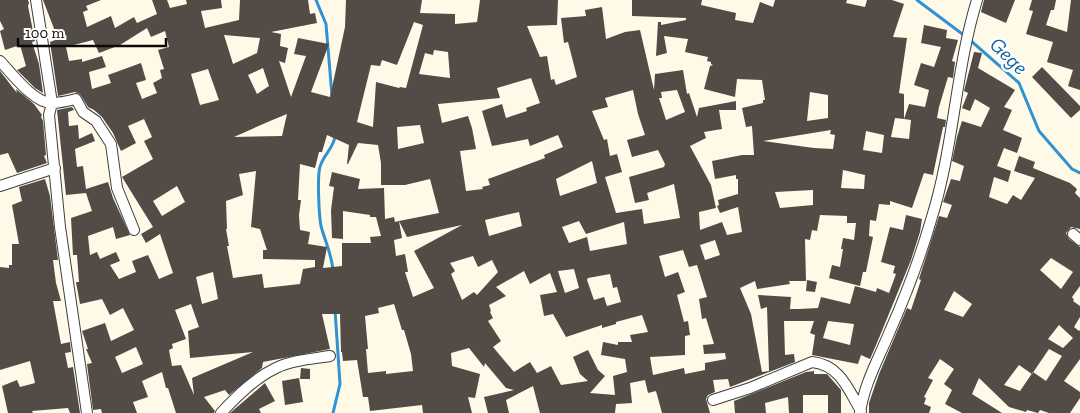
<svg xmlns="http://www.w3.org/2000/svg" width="1080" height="413" viewBox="0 0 1080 413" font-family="'Zilla Slab',serif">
<rect width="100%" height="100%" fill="#fffae8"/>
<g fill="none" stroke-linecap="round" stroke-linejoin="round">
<path stroke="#2e92d3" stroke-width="3" d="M316,0L326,24L332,96
M917,0L965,36
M970,40L1019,83L1039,131L1072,169L1080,173
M333,271C332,255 325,241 321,226C319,216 317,176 320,167C323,155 334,148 335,136
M333,413L340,384L335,310"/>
</g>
<path fill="#534b46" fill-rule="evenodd" d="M0,0H28L29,3L28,6L35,41L32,42L39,64L43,93L35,88L17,70L26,66L20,45L5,50L0,31L4,29L0,21Z
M43,0H101L86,6L88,10L83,12L87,27L111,16L115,28L134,17L137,23L157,14L152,0H167L170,8L187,4L186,0H221L222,8L201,11L205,28L239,20L240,0H308L310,14L315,13L317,23L271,32L281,34L280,46L288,48L285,63L279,61L291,97L306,56L294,54L298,38L329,44L311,92L330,97L345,27L346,0H422L420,13L455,14V24L477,22L480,0H558L557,25L527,26L540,57L547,56L551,80L554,79L556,85L577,77L568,42L564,43L561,18L586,16L585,10L602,7L606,39L625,32L640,30L654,90L655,74L683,70L687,94L689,93L697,117L699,108L736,101V110H719L722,129L704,132L706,138L690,146L711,185L716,208L699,212L700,230L722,222L727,235L742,232L738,207L720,213L717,206L719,205L718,200L738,194V179H736V175L715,179L712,161L742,155H754L752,126L746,127L742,108L763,103V100H765L762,80L737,79L735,97L704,89L710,66L713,65L711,64V62L707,61L708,57L685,52L688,39L664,36L667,53L656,56L658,22H661V25L686,20V18L632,16V0H702L701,5L736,13L735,20L753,23L760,2L773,7L775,0H847L846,3L865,7L867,0H892L904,4L893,37L907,38L899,93L904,94V119L895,118L891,137L909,139L911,120L904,119L909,104L925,107L929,90L914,85L921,63L934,67L941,47L921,43L924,25L947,30L946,38L958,40L952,61L955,62L953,78L948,77L939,107L937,118L946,120L945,127H943L933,175L924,173L912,208L890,201V205L879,204L876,221L870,220L869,236L873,237L866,272H863L860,286L829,278L832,265L840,267L843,249H841L843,238L854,240L856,223H847V216L820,215L817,231L812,230L810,240L805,239L806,281H789L790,284L757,289L755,281L740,288L751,314L762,372L769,371L767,307L761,309L758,295L791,297L790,309H799L818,308L821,297L850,304L855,286L876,292L877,288L889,293L896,274L893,273L895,266L881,262L890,227L903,230L906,215L922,219L920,232L911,260L879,338L870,359L861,355L858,364L812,355L815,335L810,333L814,321H784L785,355L794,354L795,362L730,387L728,379L713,380L715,392L708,395L706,399L710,413H662L656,391L648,393L645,380L630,383L632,403L616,404L615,413H540L533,386L506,400L509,413H488L484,397L514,390L506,388L485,363L484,367L469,348L451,353L452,366L480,374L475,398L468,397L472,413H423L422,405L370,411L368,397H363L357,360L343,361L342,352H341L340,314H322L330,349L263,362L262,368L229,395L225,390L204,397L215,411L214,413H176L168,388H166L162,372L142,381L148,397L133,402L137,413H102L101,409L93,410L87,364L92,363L86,349H88L82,331L105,323L111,341L134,330L123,308L110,315L102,299L80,304L76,282H79L77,255H73L71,218L92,211L86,193L66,195L57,110L72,107L74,110L68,112L69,126L78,125L79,139L92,133L95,141L75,149L77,167L83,166L86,189L108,182L113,198L130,235L116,239L113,227L88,236L90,255L97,252L100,259L116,252L120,261L110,265L119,279L136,272L132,261L148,255L159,279L173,273L160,234L146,243L141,234L153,227L122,177L153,159L144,141L152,137L144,119L128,126L136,143L121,151L113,133L102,117L94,110L88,107L80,94L75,92L58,96L50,42L58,39ZM414,22L423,25L406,88L400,87L399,88L376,82L373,127L357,122L371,65L380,66L382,60L397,65ZM147,28L151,37L165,31L169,47L158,50L164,69L160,70L162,78L153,83L157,93L142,99L136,83L146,80L141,63L108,75L111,83L92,89L89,72L106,67L102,56L82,62V59L69,61L66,47L93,40L99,53L120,45ZM224,35L260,38L257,53L233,64ZM434,50L448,52L450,78L419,74L425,53L433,55ZM263,68L269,86L257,94L248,75ZM208,69L219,100L200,105L191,74ZM531,78L540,103L526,108L527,111L506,118L502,104L482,111L492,146L528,139L530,146L558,135L563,147L544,155L545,158L488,179L490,185L482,187L483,189L466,191L460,151L476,149L472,128L468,116L442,123L438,104L500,98L497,88ZM633,90L638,114L645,135L627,140L632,157L658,150L665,164L664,167L629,177L635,203L649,200L647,193L674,184L680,218L644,224L642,209L616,213L605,177L622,172L617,154L610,156L607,139L604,140L592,111L608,107L605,98ZM677,90L685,112L666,120L659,98H662L661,92ZM810,92L828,95V118L807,121ZM287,114L282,136L234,137L270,121ZM420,125L424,143L398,149L397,127ZM831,130L830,134L835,135L833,149L814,148L763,141ZM866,131L884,135L882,153L863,150ZM327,135L349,145L347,164H348L358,143L378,145L381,163V185H405L430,179L439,213L399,221L407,237L462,225L414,251L434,288L413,297L405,272H408L405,254L396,256L394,240L402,238L399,221L395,222L394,217L385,219L384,188L358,189L360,179L332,172L329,186L334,187L331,210L332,238L343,239V211L370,215V217H376L381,236L370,237L371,243H342V266L323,268L327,247L308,244L310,232L300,230L299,215L301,200H298L300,164L315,168L319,152H322ZM592,161L597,183L560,196L556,179ZM843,170L865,175L864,189L841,188ZM256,171L251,227L260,229L267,250H263V259L315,260V267L303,269L300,284L264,288L262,274L233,278L227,246H229L226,229H227L226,201L243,195L239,174ZM177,186L185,202L162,216L153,201ZM813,190V205L780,208L775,192ZM519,212L522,226L489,236L485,220ZM579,221L586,234L624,222L627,244L590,251L587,237L569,243L562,227ZM715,240L720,255L705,260L700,245ZM683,250L689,267L697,265L707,297L699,299L702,319L706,318L714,344L703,345L704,354L725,353L726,359L705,363V370L685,374L684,368L653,375L650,357L685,355V336L690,335L688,321L684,322L677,295L685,292L678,272L665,277L659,256ZM473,256L478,267L492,260L498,272L477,295L474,292L462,300L451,274L455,271L450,263ZM574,269L579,288L565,293L558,271ZM524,271L530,284L550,273L557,292L540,295L544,316L553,314L566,337L602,325V328L616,324V322L642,315L648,332L630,335L632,342H618V345L603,342L601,355L625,359L627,372L613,376L615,395L590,393L605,376L598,370L588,350L573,357L580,374L588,381L561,385L551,366L537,373L530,362L514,372L493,347L501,341L488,321L493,318L490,312L491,311L489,305L506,296L496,287ZM213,272L218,299L202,304L196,277ZM610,274L613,288L617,287L621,302L607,306L604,297L594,300L587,280L588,278ZM191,304L199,327L188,331L190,358L253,352L192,378L194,395L181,365L172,366L169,350L173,348L172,344L186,339L175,310ZM394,304L402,330H404L411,354L413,371L386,374V371L368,373L366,349H368L365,316L379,313L378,308ZM828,321L854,324L850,345L823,338ZM136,347L143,364L122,373L115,357Z
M984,0H1015L1006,23L981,12Z
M1032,0H1056L1054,10H1051L1046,25L1067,32L1071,0H1080V90L1068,86L1073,70L1047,62L1053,42L1026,34L1033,11L1029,10Z
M974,52L982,53L978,68L1015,90L1004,107L1012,110L1003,130L1022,138L1017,153L1004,148L997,166L1011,171L1008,182L994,177L989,197L1007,204L1013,195L1021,200L1035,178L1014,171L1019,156L1035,162L1033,168L1070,183L1077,189L1075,193L1080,198V229L1071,227L1066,233L1069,239L1080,247V286L1072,297L1074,300L1073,301L1080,306V317L1074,327L1079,331L1080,330V359L1064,381L1080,392V398L1070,413H1049L1040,410L1038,413L1027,410L1026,412L1009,407L979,378L972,394L1002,413H962L945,404L952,390L944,384L954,369L940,359L928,378L933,380L924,397L926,398L924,404L931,407L929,413H869V403L879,374L907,308L911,310L921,280L919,279L939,216L947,218L952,205L943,202L951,179L960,181L964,166L952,161L957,137L962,121L981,127L990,108L975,99L970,111L962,108L968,93L964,91ZM1051,258L1073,272L1061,289L1040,270ZM954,291L972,304L963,317L944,310ZM1059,325L1073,338L1063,348L1048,339ZM1049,349L1062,356L1046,381L1033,372L1020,391L1004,385L1019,365L1032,374Z
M1042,67L1080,106V110L1071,118L1032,77Z
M0,71L17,93L16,89L34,104L42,115L41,117L43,121L46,155L44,156L47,163L17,173L8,153L0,155Z
M45,179L50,196L58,260H53L56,283L61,301H53L61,344L70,342L71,352L65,353L68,368L73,367L80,413H70L68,408L32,411L33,413H8L2,386L17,380L20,387L35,383L30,361L0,370V267L9,268V265H12V244H19L12,205L22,201L19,187Z
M807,280L817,282L815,292L806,291Z
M301,368L310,369V379H300Z
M814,371V374H827L841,390V413H828V395H803V413H789L788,397L765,403L766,413H735L734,401L806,372Z
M299,378L303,402L285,405L282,381Z
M265,383L275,401L259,409L261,413H230Z"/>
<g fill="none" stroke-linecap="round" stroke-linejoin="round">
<g stroke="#3d3d3d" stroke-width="12">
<path id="minor" d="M36,0L52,103L49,115L60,227L87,413
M0,61C12,74 34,103 52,103C60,103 68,101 76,99L83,112L96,121L111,144L117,188L134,230
M0,186L55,168
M1073,234L1080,240
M713,400L750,388L812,362C840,365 848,389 861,411
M221,413C237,396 255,378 276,368C292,360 312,359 330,356
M860,413C864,384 879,358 890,331C906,295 920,258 931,220C954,148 955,72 977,0"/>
</g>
<use href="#minor" stroke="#fff" stroke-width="10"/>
</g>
<g text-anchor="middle" stroke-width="5" stroke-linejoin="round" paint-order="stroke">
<g font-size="21" font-style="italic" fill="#1062a0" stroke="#fff">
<text transform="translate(1009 56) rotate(44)" y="7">Gege</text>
</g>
</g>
<path d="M18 38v8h148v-8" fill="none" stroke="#0a0a0a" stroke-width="2.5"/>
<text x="25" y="38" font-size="15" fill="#0a0a0a" stroke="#ffffff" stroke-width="4" paint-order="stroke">100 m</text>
</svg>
